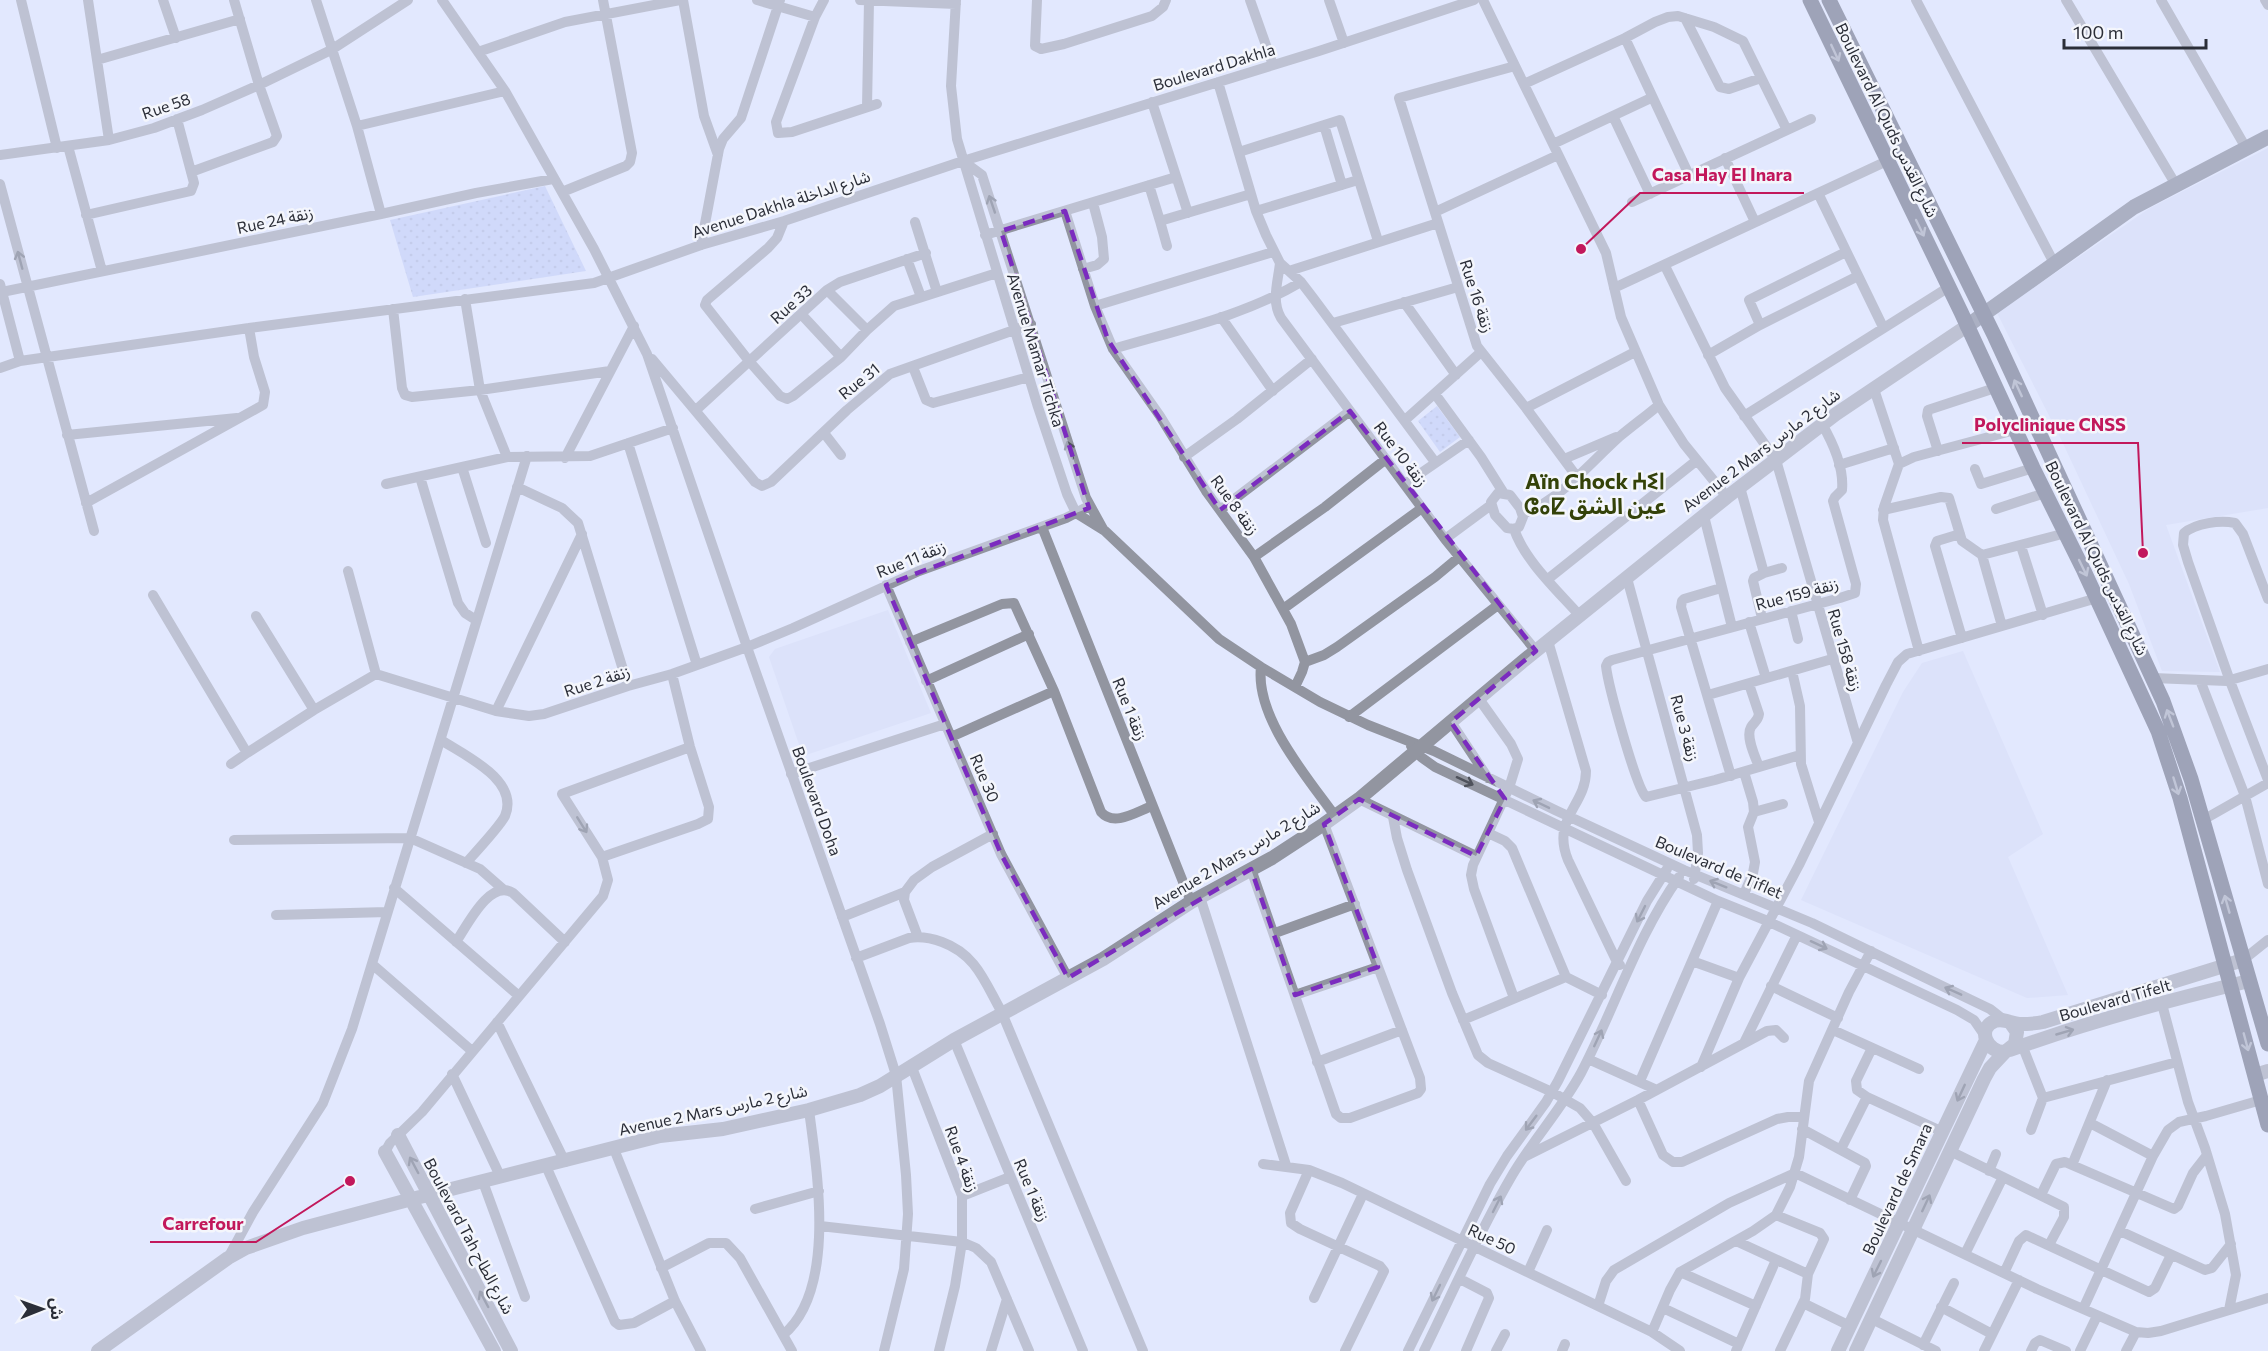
<svg xmlns="http://www.w3.org/2000/svg" width="2268" height="1351" viewBox="0 0 2268 1351" font-family="Commissioner,'Noto Sans Arabic','Noto Sans Tifinagh',sans-serif">
<defs>
<pattern id="grass-dots" width="8" height="8" patternUnits="userSpaceOnUse" patternTransform="scale(1.5)"><rect width="8" height="8" fill="#bbc8f6"/><path d="M2 2h.1M6 6h.1" fill="none" stroke="#a1acd4" stroke-width="1.8" stroke-linecap="round"/></pattern>
</defs>
<rect width="100%" height="100%" fill="#e2e8fe"/>
<path fill="#d4dbf7" d="M2268,148V508L2166,525L2220,672L2162,671L2129,584L2060,437L1997,313L2150,208Z
M888,610L931,713L803,756L769,657L775,649Z
M1963,651L2043,834L2008,857L2068,995L2027,998L1801,900L1903,692L1922,663Z"/>
<path fill="url(#grass-dots)" d="M545,186L586,271L413,297L390,220Z
M1437,406L1460,437L1440,452L1418,421Z"/>
<g fill="none" stroke-linecap="round" stroke-linejoin="round">
<path stroke="#9295a0" stroke-width="10" d="M21,0L57,148
M88,0L109,140
M163,0L176,38
M316,0L357,126L381,214
M442,0L505,91L594,249L647,354L747,647L880,1024L896,1075L906,1175L908,1214L904,1269L884,1351
M683,0L704,116L718,155
M757,0L815,17L824,0
M860,0L956,4
M956,0L951,86L957,139L1038,407L1067,494L1076,513L1105,531L1219,639L1261,667L1320,702L1368,725L1434,751L1555,810L1684,870L1812,923L1967,998L1990,1009L2004,1020
M1037,0L1035,46L1041,49L1064,44L1152,16L1163,7L1166,0
M1250,0L1273,65
M1329,0L1344,43
M1483,0L1606,253L1621,317L1659,405L1684,444L1727,497
M1916,0L2054,263
M2066,0L2176,185
M2161,0L2246,148
M2265,0L2268,5
M815,17L776,122L778,133L792,132L877,104
M1685,18L1720,87L1729,89L1761,78
M1625,38L1689,175
M478,52L565,22L680,0
M97,60L240,19
M1515,66L1399,98L1477,346L1526,408L1577,477
M1218,82L1256,211L1266,235L1280,263L1301,282L1314,299L1435,462
M1524,84L1625,38L1655,22L1668,17L1678,16L1714,27L1743,41L1787,130
M1152,102L1188,213
M867,107L869,1
M1613,116L1650,194
M1324,125L1342,185
M357,126L505,91
M1553,144L1651,98
M68,146L102,271
M1239,152L1340,120L1378,241
M0,155L109,140L154,128L202,110L259,85L331,50L408,0
M1725,158L1755,222
M963,161L982,175L1086,498L1103,529
M191,172L273,142L277,136L259,85L234,0
M0,184L94,531
M1149,185L1160,221L1251,194
M562,192L626,166L630,162L632,153L603,0
M1818,193L1883,327
M1632,202L1811,119
M1065,211L1095,306L1113,349L1160,416L1206,491L1254,557L1291,624L1305,662L1302,672L1295,687
M1256,211L1358,180
M1435,212L1558,155
M86,215L191,191L194,183L177,119
M784,221L777,238L768,248L707,300L705,305L749,361L780,396L787,399L793,396L841,357L867,330L894,306L997,273
M1160,221L1167,246
M915,222L937,292
M985,235L1176,177
M701,245L719,149L723,139L741,118L780,0
M907,259L921,297
M1280,263C1278,282 1271,301 1281,318L1445,539L1536,651
M1665,266L1725,388L1776,460L1858,743
M1083,269L1097,265L1104,259L1102,237L1093,203
M1289,271L1438,223
M0,284L20,361
M1614,288L1887,161
M827,290L867,330
M2,292L381,214L476,193L553,179
M465,299L480,390L507,457
M1404,302L1456,375
M1095,306L1273,252
M393,309L402,388L405,395L412,397L480,390L610,371
M802,315L841,357
M1221,317L1273,391
M1333,323L1458,287
M1760,325L1749,300L1846,252
M1113,349C1177,330 1244,316 1301,282
M1708,355L1760,325L1858,276
M652,359L755,482L762,486L771,482L847,410L890,374L1031,324
M913,367L926,400L933,403L1029,377
M0,368L20,361L249,328L594,283L701,245L784,221L963,161L1319,51L1474,0
M1874,389L1899,464L1884,507L1883,520L1919,651
M1435,394L1481,457L1503,492
M1526,408L1635,352
M696,410L827,290L840,282L926,253
M1744,416L1949,287
M1405,420L1481,352
M824,433L841,455
M67,435L237,418
M628,443L697,665
M1938,451L1927,416L1928,410L1995,388
M1184,457L1237,419L1312,359
M565,458L634,326
M1564,459L1616,437
M1899,464L1914,457L2015,430
M1839,465L1894,448
M462,467L486,543
M1975,469L1981,484L2033,468
M420,477L458,603L465,613L476,620
M386,484L507,457L590,456L673,428
M1405,484L1469,440
M517,487L562,508L578,523L628,686
M1740,487L1764,573L1754,578L1753,581L1762,618
M1498,493L1510,495L1520,508L1523,517L1519,527L1514,529L1507,528L1495,515L1491,502Z
M86,503L263,405L265,392L254,357L249,328
M1996,509L2045,493
M1220,510L1350,411
M1883,510L1941,497L1949,498L1962,541L1982,555L2002,626
M1523,514C1561,499 1589,464 1619,437C1632,426 1646,416 1659,405
M1704,516L1732,627
M1042,527L1191,902
M1514,529C1525,561 1558,591 1580,616
M1960,534L1937,541L1935,546L1962,638
M1445,539L1491,505
M2021,546L2043,615
M1982,555L2066,533
M1254,557L1325,507L1386,459
M348,571L376,674
M1764,573L1782,568
M1627,578L1697,835L1698,853L1694,879
M1548,579L1696,461
M886,585L1001,854L1068,978
M1721,588L1684,599L1682,601L1681,607L1731,776
M153,595L247,753L314,710L376,674L496,711L529,716L544,714L628,686L672,674L747,647L793,628L919,571L1066,518L1089,506
M2268,599L2243,534L2235,523C2220,520 2196,523 2184,533L2183,545L2188,562L2230,681L2268,780
M1283,609L1422,508
M1791,611L1798,639
M256,616L314,710
M1749,622L1766,678
M1548,641L1586,771C1586,806 1551,818 1568,860L1617,962L1620,965
M910,642L1002,604L1014,603L1054,691L1101,812C1114,827 1136,812 1152,806
M1305,662L1324,655L1337,647L1435,577L1459,557
M1261,667C1255,717 1307,777 1335,816
M1792,671L1800,706L1801,764L1819,822
M2153,678L2227,681L2268,669
M2200,680L2245,796L2268,884
M926,681L1029,634
M1749,684L1759,714C1758,721 1754,722 1751,727C1745,737 1756,758 1759,767
M1708,695L1832,659
M1479,699L1511,744L1518,759L1509,788L1473,865L1471,875L1474,889L1514,998
M496,711L582,534
M1349,717L1498,605
M1451,722L1488,778
M951,737L1054,691
M441,740C464,755 520,780 505,816C500,826 475,853 466,863
M1411,746L1421,757L1435,767L1718,901L1765,920L1957,1010L1974,1020L1985,1036
M1800,755L1715,780L1646,797C1636,787 1608,685 1606,666L1608,662L1612,660L1840,598L1855,593L1856,584L1833,501L1835,497L1842,490C1844,468 1833,443 1822,424
M231,764L247,753
M1744,772L1753,802L1754,812L1748,827L1755,862L1753,873L1744,894
M791,774L945,724
M1359,799L1476,856
M1754,812L1783,804
M1393,817L1397,838L1407,870L1452,993L1478,1055L1488,1063L1552,1092L1580,1108L1593,1123L1626,1181
M2203,820L2268,783
M1488,833L1505,841L1512,848L1566,977
M234,840L410,838L480,869L504,890
M602,857L698,824L708,819L709,807L690,747L672,674
M1251,869L1336,1114L1341,1118H1350L1418,1093L1421,1089L1420,1078L1324,824
M394,888L519,996
M905,892L904,900L918,937
M1200,897L1286,1165
M276,915L387,912
M842,917L905,892L914,880L932,867L993,834
M1275,933L1355,904
M456,942C467,926 490,878 513,893L565,942
M856,958L909,938C921,936 931,938 942,942C975,954 984,980 1000,1009
M2243,960L2268,940
M1692,961L1739,978
M372,964L472,1051
M1566,977L1602,995
M1771,986L1838,1018
M1295,995L1378,967
M2162,1004L2188,1102L2205,1148L2225,1214L2236,1275L2229,1310
M1002,1013L1143,1351
M1463,1020L1566,977
M497,1022L565,1162
M1833,1030L1919,1069
M954,1040L1083,1351
M2018,1042L2024,1050L2043,1098
M1744,1043L1797,935
M1872,1048L1856,1081L1857,1090L1867,1097L1943,1132
M1588,1059L1657,1090
M1317,1062L1402,1030
M911,1065L962,1196V1242L976,1248L991,1262L1029,1351
M1701,1067L1739,978L1799,865L1886,685L1898,662L1907,654L2097,598
M452,1074L501,1178
M1640,1081L1718,901
M1638,1100L1663,1155L1673,1162H1682L1777,1119L1788,1117H1803
M2090,1123L2153,1156
M1802,1129L1865,1163L1866,1166L1850,1200
M2031,1130L2043,1098L2177,1062
M614,1149L675,1301L701,1351
M1841,1149L1867,1097
M1950,1151L2064,1207V1217L2049,1245
M385,1152L390,1143L422,1112L603,896L608,880L602,857L562,794L690,747
M1526,1156L1638,1100L1767,1031L1776,1030L1784,1038
M1263,1164L1309,1170L1342,1183L1652,1332L1680,1351
M2072,1165L2107,1080
M546,1166L615,1322L619,1325L634,1323L675,1301
M1309,1170L1290,1213L1291,1223L1300,1229L1380,1266L1384,1271L1345,1351
M1989,1171L1996,1154
M483,1182L525,1297
M2041,1195L2056,1164L2065,1162L2174,1209L2178,1206L2193,1173L2207,1155
M962,1196L1010,1177
M755,1209L819,1191
M1776,1215L1820,1233L1824,1239L1808,1274L1805,1299L1780,1351
M820,1226L962,1242L955,1286L939,1351
M2120,1231L2205,1270L2212,1268L2231,1244
M1736,1241L1808,1274
M1965,1254L2003,1177
M228,1258L253,1212L323,1103L352,1029L527,456
M661,1268L709,1243H726L740,1258L792,1351
M1528,1272L1547,1230
M1680,1272L1756,1306
M2004,1273L2019,1241L2026,1235L2149,1292L2155,1288L2171,1255
M1460,1279L1487,1293L1489,1298L1466,1351
M1314,1298L1363,1194
M1803,1303L1850,1326
M1598,1306L1606,1281L1614,1270L1729,1203L1795,1173L2037,1289L2136,1332L2148,1333L2161,1331L2268,1298
M1941,1307L1992,1334
M1663,1308L1739,1344
M2083,1309L2153,1156L2168,1130L2179,1122L2206,1116L2261,1100
M1872,1319L1936,1351
M1652,1332L1670,1290L1680,1272L1753,1231L1776,1215L1790,1187L1799,1157L1809,1081L1849,992L1871,951
M783,1335C837,1290 817,1172 809,1110
M1923,1345L1954,1283
M991,1351L1007,1299
M1408,1351L1490,1184L1507,1156L1546,1102L1558,1081L1647,901L1667,869
M1424,1351C1452,1294 1478,1234 1510,1179C1531,1142 1561,1110 1581,1073C1615,1008 1637,936 1679,877
M1496,1351L1505,1334
M1562,1351L1565,1344
M1736,1351L1776,1260
M1984,1351L2019,1280
M2031,1351L2035,1343L2040,1340L2066,1351
M2080,1351L2097,1316
M2126,1351L2136,1332"/>
<path stroke="#9295a0" stroke-width="14" d="M2010,1022L2017,1032L2015,1044L2005,1052C1987,1053 1976,1028 1995,1021C2003,1018 2011,1023 2019,1024C2027,1024 2035,1024 2043,1022L2243,960
M2010,1050C2088,1022 2169,1000 2249,981
M2255,1075L2268,1071
M398,1135L511,1351
M385,1152L494,1351
M98,1351L228,1258L246,1248L303,1228L412,1199L660,1136L723,1129L809,1110L860,1095L880,1086L954,1040L1103,959L1191,902L1272,858L1324,824L1359,799L1522,662L1727,497L1836,414L1967,326
M1838,1351L1986,1040
M1856,1351L1984,1079L1990,1068L2005,1052"/>
<path stroke="#686d7d" stroke-width="15" d="M1967,326L2134,207L2268,137"/>
<path stroke="#4c5164" stroke-width="15" d="M1810,0L1961,312L2033,468L2084,571L2158,731L2180,798L2268,1125
M1829,0L1995,337L2163,701L2191,779L2268,1044"/>
</g>
<defs><path id="oneway-shaft" d="M-6 0H5M1.5-3L5.5 0L1.5 3" fill="none" stroke-width="1.6" stroke-linecap="round" stroke-linejoin="round" transform="scale(1.5)"/></defs>
<g stroke="#989ba8">
<use href="#oneway-shaft" transform="translate(1835 53) rotate(65)"/>
<use href="#oneway-shaft" transform="translate(1920 228) rotate(64)"/>
<use href="#oneway-shaft" transform="translate(2018 388) rotate(-115)"/>
<use href="#oneway-shaft" transform="translate(2083 568) rotate(64)"/>
<use href="#oneway-shaft" transform="translate(2170 718) rotate(-111)"/>
<use href="#oneway-shaft" transform="translate(2176 786) rotate(73)"/>
<use href="#oneway-shaft" transform="translate(2227 904) rotate(-106)"/>
<use href="#oneway-shaft" transform="translate(2246 1042) rotate(75)"/>
</g>
<g stroke="#4f525c">
<use href="#oneway-shaft" transform="translate(992 204) rotate(-109)"/>
<use href="#oneway-shaft" transform="translate(20 260) rotate(-105)"/>
<use href="#oneway-shaft" transform="translate(1070 450) rotate(-109)"/>
<use href="#oneway-shaft" transform="translate(1465 781) rotate(25)"/>
<use href="#oneway-shaft" transform="translate(1541 804) rotate(-154)"/>
<use href="#oneway-shaft" transform="translate(582 825) rotate(58)"/>
<use href="#oneway-shaft" transform="translate(1718 884) rotate(-158)"/>
<use href="#oneway-shaft" transform="translate(1641 914) rotate(117)"/>
<use href="#oneway-shaft" transform="translate(1819 945) rotate(25)"/>
<use href="#oneway-shaft" transform="translate(1953 991) rotate(-156)"/>
<use href="#oneway-shaft" transform="translate(2065 1032) rotate(-16)"/>
<use href="#oneway-shaft" transform="translate(1598 1038) rotate(-65)"/>
<use href="#oneway-shaft" transform="translate(1961 1093) rotate(115)"/>
<use href="#oneway-shaft" transform="translate(1531 1123) rotate(127)"/>
<use href="#oneway-shaft" transform="translate(414 1165) rotate(-118)"/>
<use href="#oneway-shaft" transform="translate(1926 1203) rotate(-65)"/>
<use href="#oneway-shaft" transform="translate(1497 1204) rotate(-63)"/>
<use href="#oneway-shaft" transform="translate(1877 1269) rotate(116)"/>
<use href="#oneway-shaft" transform="translate(1436 1293) rotate(116)"/>
<use href="#oneway-shaft" transform="translate(484 1299) rotate(-118)"/>
</g>
<path d="M0 0H2268V1351H0ZM1065,211L1108,340L1220,510L1350,411L1536,651L1451,722L1505,799L1476,856L1359,799L1324,824L1378,967L1295,995L1251,869L1068,978L1001,854L886,585L1089,508L1001,231Z" fill="#e2e8fe" fill-opacity=".55" fill-rule="evenodd"/>
<path fill="none" stroke="#7b2cbf" stroke-width="4.5" stroke-dasharray="12 8" stroke-linejoin="round" d="M1065,211L1108,340L1220,510L1350,411L1536,651L1451,722L1505,799L1476,856L1359,799L1324,824L1378,967L1295,995L1251,869L1068,978L1001,854L886,585L1089,508L1001,231Z"/>
<g text-anchor="middle" stroke-width="5" stroke-linejoin="round" paint-order="stroke">
<g font-size="16" fill="#2b2e38" stroke="#f4f6fc">
<text transform="translate(1214 67) rotate(-17)" y="6">Boulevard Dakhla</text>
<text transform="translate(166 106) rotate(-19)" y="6">Rue 58</text>
<text transform="translate(1887 120) rotate(64)" y="6">Boulevard Al Quds شارع القدس</text>
<text transform="translate(781 204) rotate(-18)" y="6">Avenue Dakhla شارع الداخلة</text>
<text transform="translate(275 220) rotate(-12)" y="6">Rue 24 زنقة</text>
<text transform="translate(1477 296) rotate(72)" y="6">Rue 16 زنقة</text>
<text transform="translate(791 304) rotate(-42)" y="6">Rue 33</text>
<text transform="translate(1036 350) rotate(73)" y="6">Avenue Mamar Tichka</text>
<text transform="translate(859 381) rotate(-39)" y="6">Rue 31</text>
<text transform="translate(1761 450) rotate(-37)" y="6">Avenue 2 Mars شارع 2 مارس</text>
<text transform="translate(1401 454) rotate(53)" y="6">Rue 10 زنقة</text>
<text transform="translate(1235 505) rotate(54)" y="6">Rue 8 زنقة</text>
<text transform="translate(2097 558) rotate(64)" y="6">Boulevard Al Quds شارع القدس</text>
<text transform="translate(911 559) rotate(-22)" y="6">Rue 11 زنقة</text>
<text transform="translate(1797 594) rotate(-15)" y="6">Rue 159 زنقة</text>
<text transform="translate(1845 650) rotate(74)" y="6">Rue 158 زنقة</text>
<text transform="translate(597 681) rotate(-18)" y="6">Rue 2 زنقة</text>
<text transform="translate(1130 709) rotate(68)" y="6">Rue 1 زنقة</text>
<text transform="translate(1685 728) rotate(75)" y="6">Rue 3 زنقة</text>
<text transform="translate(985 778) rotate(67)" y="6">Rue 30</text>
<text transform="translate(817 801) rotate(70)" y="6">Boulevard Doha</text>
<text transform="translate(1236 855) rotate(-31)" y="6">Avenue 2 Mars شارع 2 مارس</text>
<text transform="translate(1719 867) rotate(23)" y="6">Boulevard de Tiflet</text>
<text transform="translate(2115 1000) rotate(-16)" y="6">Boulevard Tifelt</text>
<text transform="translate(713 1110) rotate(-12)" y="6">Avenue 2 Mars شارع 2 مارس</text>
<text transform="translate(962 1159) rotate(70)" y="6">Rue 4 زنقة</text>
<text transform="translate(1897 1189) rotate(-65)" y="6">Boulevard de Smara</text>
<text transform="translate(1032 1190) rotate(67)" y="6">Rue 1 زنقة</text>
<text transform="translate(469 1236) rotate(62)" y="6">Boulevard Tah شارع الطاح</text>
<text transform="translate(1492 1239) rotate(25)" y="6">Rue 50</text>
</g>
<g font-size="22" font-weight="bold" fill="#344209" stroke="#f4f6fc">
<text x="1595" y="489">Aïn Chock ⵄⵉⵏ<tspan x="1595" dy="25">ⵛⴰⵇ عين الشق</tspan></text>
</g>
</g>
<path fill="none" stroke="#c2185b" stroke-width="2" d="M1581 249L1640 193H1804M2143 553L2138 443H1962M350 1181L256 1242H150"/>
<g fill="#c2185b" stroke="#f4f6fc" stroke-width="2">
<circle cx="1581" cy="249" r="6"/>
<circle cx="2143" cy="553" r="6"/>
<circle cx="350" cy="1181" r="6"/>
</g>
<g font-size="18" text-anchor="middle" font-weight="bold" fill="#c2185b" stroke="#f4f6fc" stroke-width="5" stroke-linejoin="round" paint-order="stroke">
<text x="1722" y="181">Casa Hay El Inara</text>
<text x="2050" y="431">Polyclinique CNSS</text>
<text x="203" y="1230">Carrefour</text>
</g>
<g transform="translate(42 1309) rotate(89)" stroke="#f4f6fc" stroke-width="4.5" paint-order="stroke">
<path d="M0-4.5L10 22L0 15L-10 22Z" fill="#2b2e38"/>
<text y="-9" font-size="16" font-weight="bold" text-anchor="middle" fill="#2b2e38">ش</text>
</g>
<path d="M2064 39v9h142v-9" fill="none" stroke="#2b2e38" stroke-width="3"/>
<text x="2073" y="39" font-size="18" fill="#2b2e38" stroke="#f4f6fc" stroke-width="4.5" paint-order="stroke">100 m</text>
</svg>
